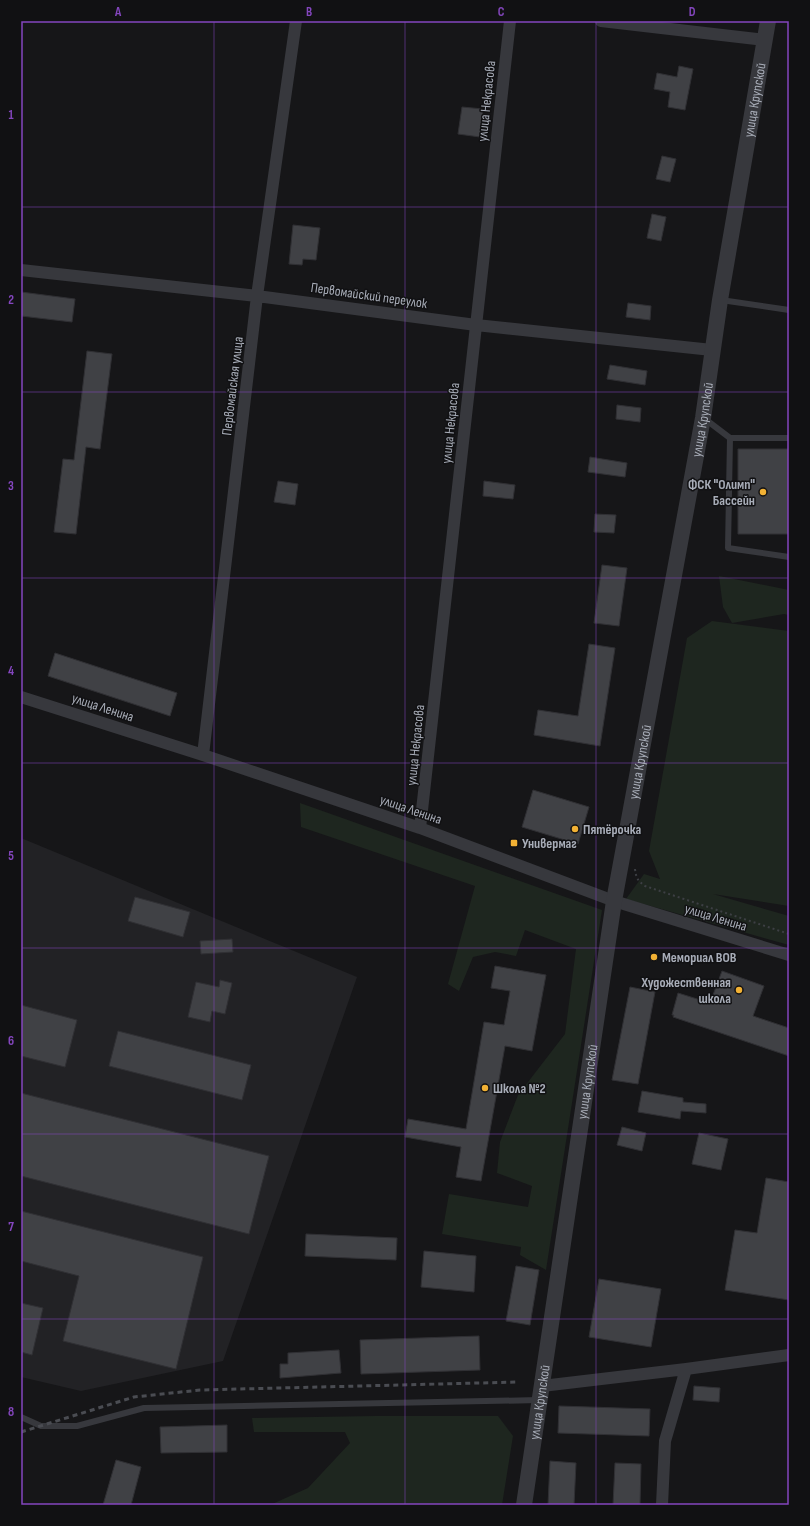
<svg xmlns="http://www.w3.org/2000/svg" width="810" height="1526" viewBox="0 0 810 1526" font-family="'Sofia Sans Condensed',sans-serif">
<rect width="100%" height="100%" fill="#161618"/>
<path fill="#222225" d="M21,838L357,977L223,1361L81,1391L21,1377Z"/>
<path fill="#1e261f" d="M719,576L789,590V615L784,614L732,623L723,607Z
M712,621L789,631V906L713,894L789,916V945L626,899L644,874L660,879L649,851L687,638Z
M300,803L602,910L546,1270L520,1255L521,1247L442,1234L449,1194L528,1207L532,1186L497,1173L500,1142L518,1095L565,1034L576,949L525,930L516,956L495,952L473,957L459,991L448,984L475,886L301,827Z
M375,1416H498L513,1436L502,1505H270L308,1488L350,1443L345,1432H254L252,1418Z"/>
<path fill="#404145" stroke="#303034" d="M679,66L693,69L685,110L668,107L670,92L654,89L657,73L677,77Z
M462,107L483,109L480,137L458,134Z
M662,156L676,159L670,182L656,179Z
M652,214L666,217L661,241L647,238Z
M293,225L320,228L316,260L303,259L302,265L289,264Z
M21,292L75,299L72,322L21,316Z
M628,303L651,306L650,320L626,317Z
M87,351L112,354L100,449L86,447L76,534L54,532L63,459L74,460Z
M610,365L647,371L645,385L607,379Z
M617,405L641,408L640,422L616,419Z
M738,449H789V534H738Z
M590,457L627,463L625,477L588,472Z
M278,481L298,484L295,505L274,502Z
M484,481L515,485L513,499L483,496Z
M595,514L616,515L614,533L594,532Z
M602,565L627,568L619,626L594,623Z
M589,644L615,648L600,746L534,735L538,710L578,716Z
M55,653L177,693L170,716L48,676Z
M533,790L589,807L578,844L522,827Z
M135,897L190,912L183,937L128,921Z
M232,939L233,952L201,954L200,941Z
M495,966L546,975L532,1051L505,1046L481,1181L456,1177L461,1147L405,1137L408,1119L466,1129L484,1022L504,1025L510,991L491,988Z
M722,971L764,986L753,1016L789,1028V1056L673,1017L674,1015H672L678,993L710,1003Z
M220,980L232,983L225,1014L212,1011L210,1022L188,1017L196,982L219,987Z
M630,987L655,992L638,1084L612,1080Z
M21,1005L77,1020L65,1067L21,1056Z
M118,1031L251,1065L242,1100L109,1066Z
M642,1091L683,1098V1102L706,1104V1113L681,1111L680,1119L638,1112Z
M21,1093L269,1156L249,1234L21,1176Z
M622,1127L646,1133L642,1151L617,1145Z
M699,1133L728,1139L721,1170L692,1164Z
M766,1178L789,1182V1300L725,1290L735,1230L757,1233Z
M21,1211L203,1257L176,1369L63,1341L79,1276L21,1261Z
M306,1234L397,1238L396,1260L305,1256Z
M424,1251L476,1256L474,1292L421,1287Z
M516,1266L539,1270L530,1325L506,1321Z
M599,1279L661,1289L651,1347L589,1337Z
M21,1303L43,1308L32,1355L21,1352Z
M479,1336L480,1370L361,1374L360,1340Z
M339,1350L341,1373L280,1378V1364H288V1353Z
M694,1386L720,1388L719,1402L693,1400Z
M559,1406L650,1409L649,1436L558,1433Z
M227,1425V1452L161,1453L160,1427Z
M116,1460L141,1467L131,1505H103Z
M550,1461L576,1463L574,1505H548Z
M615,1463L641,1464L640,1505H613Z"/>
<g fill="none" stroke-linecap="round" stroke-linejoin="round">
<path stroke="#3d3f44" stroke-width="2" stroke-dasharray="2 3" stroke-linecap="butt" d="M635,869C636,878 638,881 645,886L789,934"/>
<path stroke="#37383d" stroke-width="6" d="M721,300L789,310
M705,419L730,438H789
M730,438L728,548L789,557
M21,1417L41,1426H77L144,1408L539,1400"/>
<path stroke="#37383d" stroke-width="12" d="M601,21L765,40
M21,270L257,296L476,325L712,350
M21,697L203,755L420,828L614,901L789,955
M203,755L257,296L296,21
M420,828L510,21
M542,1386L686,1369L789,1355
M662,1505L665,1441L686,1369"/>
<path stroke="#37383d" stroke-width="16" id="s1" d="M524,1505L614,901L703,418L720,300L768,21"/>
<path stroke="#4a4c52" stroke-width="3" stroke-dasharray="5 4" stroke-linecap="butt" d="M21,1432L134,1397L200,1390L519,1382"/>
</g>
<path fill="none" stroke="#8446be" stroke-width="1" stroke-opacity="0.55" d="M214,21V1505M405,21V1505M596,21V1505M21,207H789M21,392H789M21,578H789M21,763H789M21,948H789M21,1134H789M21,1319H789"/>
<g fill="#f2b134" stroke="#111113" stroke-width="1.5">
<circle cx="763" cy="492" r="4"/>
<circle cx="575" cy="829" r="4"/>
<rect x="510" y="839" width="8" height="8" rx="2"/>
<circle cx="654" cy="957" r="4"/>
<circle cx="739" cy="990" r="4"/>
<circle cx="485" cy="1088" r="4"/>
</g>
<g text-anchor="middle" stroke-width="3" stroke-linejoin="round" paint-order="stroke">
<g font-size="14" fill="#a8adb8" stroke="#111113">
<text dy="5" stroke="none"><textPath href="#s1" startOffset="1424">улица Крупской</textPath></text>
<text transform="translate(486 101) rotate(-84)" y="5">улица Некрасова</text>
<text transform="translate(369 295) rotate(8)" y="5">Первомайский переулок</text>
<text transform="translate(232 386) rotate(-83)" y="5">Первомайская улица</text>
<text dy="5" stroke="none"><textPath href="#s1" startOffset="1100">улица Крупской</textPath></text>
<text transform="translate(450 423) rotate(-84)" y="5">улица Некрасова</text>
<text transform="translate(103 707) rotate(18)" y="5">улица Ленина</text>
<text transform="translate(415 745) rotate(-84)" y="5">улица Некрасова</text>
<text dy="5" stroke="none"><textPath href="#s1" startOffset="752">улица Крупской</textPath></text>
<text transform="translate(411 809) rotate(19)" y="5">улица Ленина</text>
<text transform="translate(716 917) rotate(17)" y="5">улица Ленина</text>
<text dy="5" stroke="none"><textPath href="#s1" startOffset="428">улица Крупской</textPath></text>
<text dy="5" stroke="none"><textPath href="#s1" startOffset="104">улица Крупской</textPath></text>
</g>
<g font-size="14" font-weight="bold" fill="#a8adb8" stroke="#111113" text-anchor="start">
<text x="755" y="489" text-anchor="end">ФСК "Олимп"<tspan x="755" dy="16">Бассейн</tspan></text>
<text x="583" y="834">Пятёрочка</text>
<text x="522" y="848">Универмаг</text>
<text x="662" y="962">Мемориал ВОВ</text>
<text x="731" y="987" text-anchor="end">Художественная<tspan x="731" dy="16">школа</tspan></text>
<text x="493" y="1093">Школа №2</text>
</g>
</g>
<rect width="810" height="1526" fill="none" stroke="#111113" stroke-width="44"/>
<rect x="22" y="22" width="766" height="1482" fill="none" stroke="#8446be" stroke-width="1.5"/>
<g font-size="13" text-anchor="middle" font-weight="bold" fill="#8446be">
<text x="118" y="16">A</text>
<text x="309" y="16">B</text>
<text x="501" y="16">C</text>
<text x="692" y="16">D</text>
<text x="11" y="119">1</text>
<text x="11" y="304">2</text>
<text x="11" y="490">3</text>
<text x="11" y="675">4</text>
<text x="11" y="860">5</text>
<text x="11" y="1045">6</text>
<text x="11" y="1231">7</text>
<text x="11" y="1416">8</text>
</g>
</svg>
